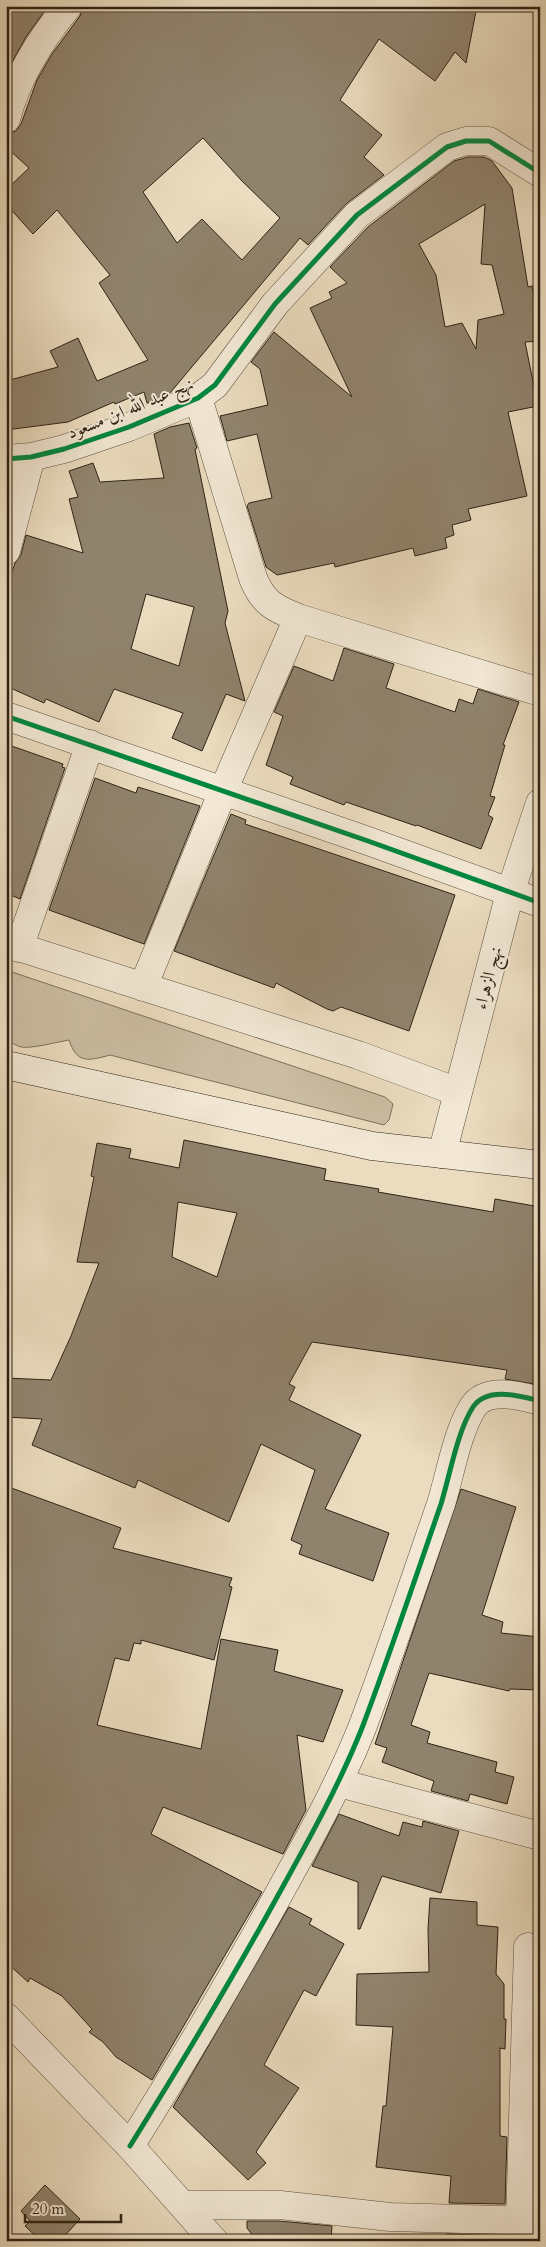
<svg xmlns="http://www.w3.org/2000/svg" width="546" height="2247" viewBox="0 0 546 2247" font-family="Cardo,Amiri,serif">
<rect width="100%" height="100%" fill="#ebdcbf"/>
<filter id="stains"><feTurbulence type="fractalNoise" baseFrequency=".004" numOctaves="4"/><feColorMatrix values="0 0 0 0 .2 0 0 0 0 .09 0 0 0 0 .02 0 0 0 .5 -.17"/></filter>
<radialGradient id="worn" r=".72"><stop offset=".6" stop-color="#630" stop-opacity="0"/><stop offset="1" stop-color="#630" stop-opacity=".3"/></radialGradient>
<path fill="#cbbda2" stroke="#7c705b" d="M6,970L385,1097L393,1104L389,1120L384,1125L110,1055C88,1061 77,1064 69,1040C57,1042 31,1049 21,1047C16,1046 12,1042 6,1041Z"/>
<path fill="#90836d" stroke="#2e2314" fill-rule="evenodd" d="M6,6H48L26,37L6,73Z
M83,6H477L466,63L455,52L435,81L379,39L340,100L382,135L364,157L384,175L346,204L308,245L300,238L170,393L147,403L144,392L115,404L114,402L68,422L6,430V381L58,367L50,351L78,338L97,381L148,360L99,283L110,275L57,210L33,234L6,204V190L29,168L6,147V134L16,131L21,124L37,80L52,54L80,16ZM203,138L241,180L280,218L242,260L202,219L177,243L143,192Z
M468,157H484L492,161L512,188L528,287L532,286L540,319V341L525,342L538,406L508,412L527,496L468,509L471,520L452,525L454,535L445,538L447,548L415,556L413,548L335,567L334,563L277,575L266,567L247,506L249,503L272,498L257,434L227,441L220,416L268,405L260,369L251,362L274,332L352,397L310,308L332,298L329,292L347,283L330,267L368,227L454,161ZM485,204L481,264L492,265L504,314L478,320L476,349L462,323L445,327L436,275L419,244Z
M189,423L197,448L195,449L228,611L225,623L245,701L226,694L202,751L172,738L183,713L114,689L99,722L46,699L44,703L6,686V590L15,563L21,555L26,535L83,553L69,499L78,497L69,471L93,463L100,482L164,478L154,434L170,427ZM146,594L194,607L179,666L131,649Z
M344,648L394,664L386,688L455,712L459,699L473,704L478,689L519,702L503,745H505L490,796L495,797L488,815L493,818L481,849L417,825L416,826L346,802L344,805L290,784L293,777L266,765L283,716L274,712L294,666L333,681Z
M6,744L63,764L62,767L65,768L20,899L6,893Z
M95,778L136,793L138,787L200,806L144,944L49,910Z
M231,814L246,820L245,824L455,895L409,1031L341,1007L333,1011L327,1009L276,983L274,988L174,951Z
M184,1140L326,1169L324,1180L379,1189L378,1192L493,1212L495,1199L540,1207V1385L505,1379L507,1370L312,1342L289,1384L295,1387L289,1400L361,1435L325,1509L389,1533L373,1581L299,1554L302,1545L291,1540L315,1470L261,1444L229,1522L138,1480L135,1488L32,1445L42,1419L6,1417V1378L51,1380L71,1336L99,1263L77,1262L94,1177L91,1176L97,1143L131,1149L129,1158L179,1168ZM178,1202L237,1213L217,1277L172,1257Z
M6,1486L121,1528L113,1548L232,1578L229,1586L232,1587L214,1660L141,1640V1644L134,1643L129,1661L115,1658L97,1725L201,1749L221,1639L278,1650L274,1671L343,1690L323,1742L297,1735L306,1810L283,1854L163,1807L151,1834L262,1892L152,2080L116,2057L103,2042L89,2032L92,2029L62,1996L30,1978L28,1982L6,1962Z
M461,1489L516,1507L482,1615L503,1622L501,1633L540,1637V1690L510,1689L509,1691L429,1673L411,1725L430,1732L427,1743L497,1762L495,1772L514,1777L507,1804L470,1794L468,1801L431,1791L434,1781L382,1762L387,1748L375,1744Z
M339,1814L399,1836L403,1822L422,1827L423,1821L459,1831L441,1893L382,1876L360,1929H358V1882L312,1866Z
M430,1898L477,1902V1925L498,1927L496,1974L504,1984V2019H506L505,2049L500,2048V2136L507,2137L505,2204L449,2203L451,2176L376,2167L383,2106H386L393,2027L356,2025L357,1974L429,1972L428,1929Z
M289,1907L312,1919L309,1924L344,1944L316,1996L304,1990L264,2065L299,2088L256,2152L266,2163L248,2180L173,2107Z
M537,2176H540V2205H536Z
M45,2185L80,2219L60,2241H41L25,2226L30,2221L21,2211Z
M247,2221H279L332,2226L331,2241H257L247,2228Z
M446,2234L540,2237V2241H446Z"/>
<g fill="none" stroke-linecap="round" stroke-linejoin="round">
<g stroke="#5d513f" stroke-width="29">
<path id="minor" d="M6,119C17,76 40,40 68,6
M198,398L253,578C263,603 274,608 298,618L540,692
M6,459L31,457L64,449L129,427L198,398L215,385L275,304L357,215L447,147L466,141H489L540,173
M6,551L31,457
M6,716L368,841L540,903
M6,943L358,1055L458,1092
M19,948L90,744
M143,987L223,791L298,618
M442,1154L510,893L540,803
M339,1783L540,1836
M130,2146C181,2064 230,1983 276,1899C307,1843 338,1788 362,1728C390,1654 415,1579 441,1504C450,1475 457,1432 473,1407C487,1386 520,1396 540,1401
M184,2205H280L390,2217L540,2221
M520,2221L528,1947"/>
</g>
<g stroke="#5d513f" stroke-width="29">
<path id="tertiary" d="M6,2017L130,2146L214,2241"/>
</g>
<g stroke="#2e2314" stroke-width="29">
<path id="secondary" d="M6,1065L372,1146L540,1165"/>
</g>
<use href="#minor" stroke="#f2e8d5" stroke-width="28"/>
<use href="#tertiary" stroke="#f2e8d5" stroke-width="28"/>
<use href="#secondary" stroke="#f2e8d5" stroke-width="28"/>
<g stroke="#f2e8d5" stroke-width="8">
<path id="cycleway" d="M6,459L31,457L64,449L129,427L198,398L215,385L275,304L357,215L447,147L466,141H489L540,173
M6,716L368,841L540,903
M130,2146C181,2064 230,1983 276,1899C307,1843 338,1788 362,1728C390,1654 415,1579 441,1504C450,1475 457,1432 473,1407C487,1386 520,1396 540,1401"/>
</g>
<use href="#cycleway" stroke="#00873e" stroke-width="5"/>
</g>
<g text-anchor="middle" stroke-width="4" stroke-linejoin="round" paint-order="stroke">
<g font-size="18" fill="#2e2314" stroke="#f2e8d5">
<text transform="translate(130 408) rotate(-22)" y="6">نهج عبد الله ابن مسعود</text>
<text transform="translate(488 978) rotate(-75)" y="6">نهج الزهراء</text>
</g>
</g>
<rect width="546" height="2247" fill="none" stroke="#ebdcbf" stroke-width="25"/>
<rect x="8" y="8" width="531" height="2232" fill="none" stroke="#2e2314" stroke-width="2.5"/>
<rect x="12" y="12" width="521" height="2222" fill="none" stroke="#2e2314"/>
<path d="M25 2214v8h96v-8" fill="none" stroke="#2e2314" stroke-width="2.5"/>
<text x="32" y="2214" font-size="15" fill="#2e2314" stroke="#f2e8d5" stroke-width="4" paint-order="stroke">20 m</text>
<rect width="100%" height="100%" filter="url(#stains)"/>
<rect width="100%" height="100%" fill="url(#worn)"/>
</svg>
